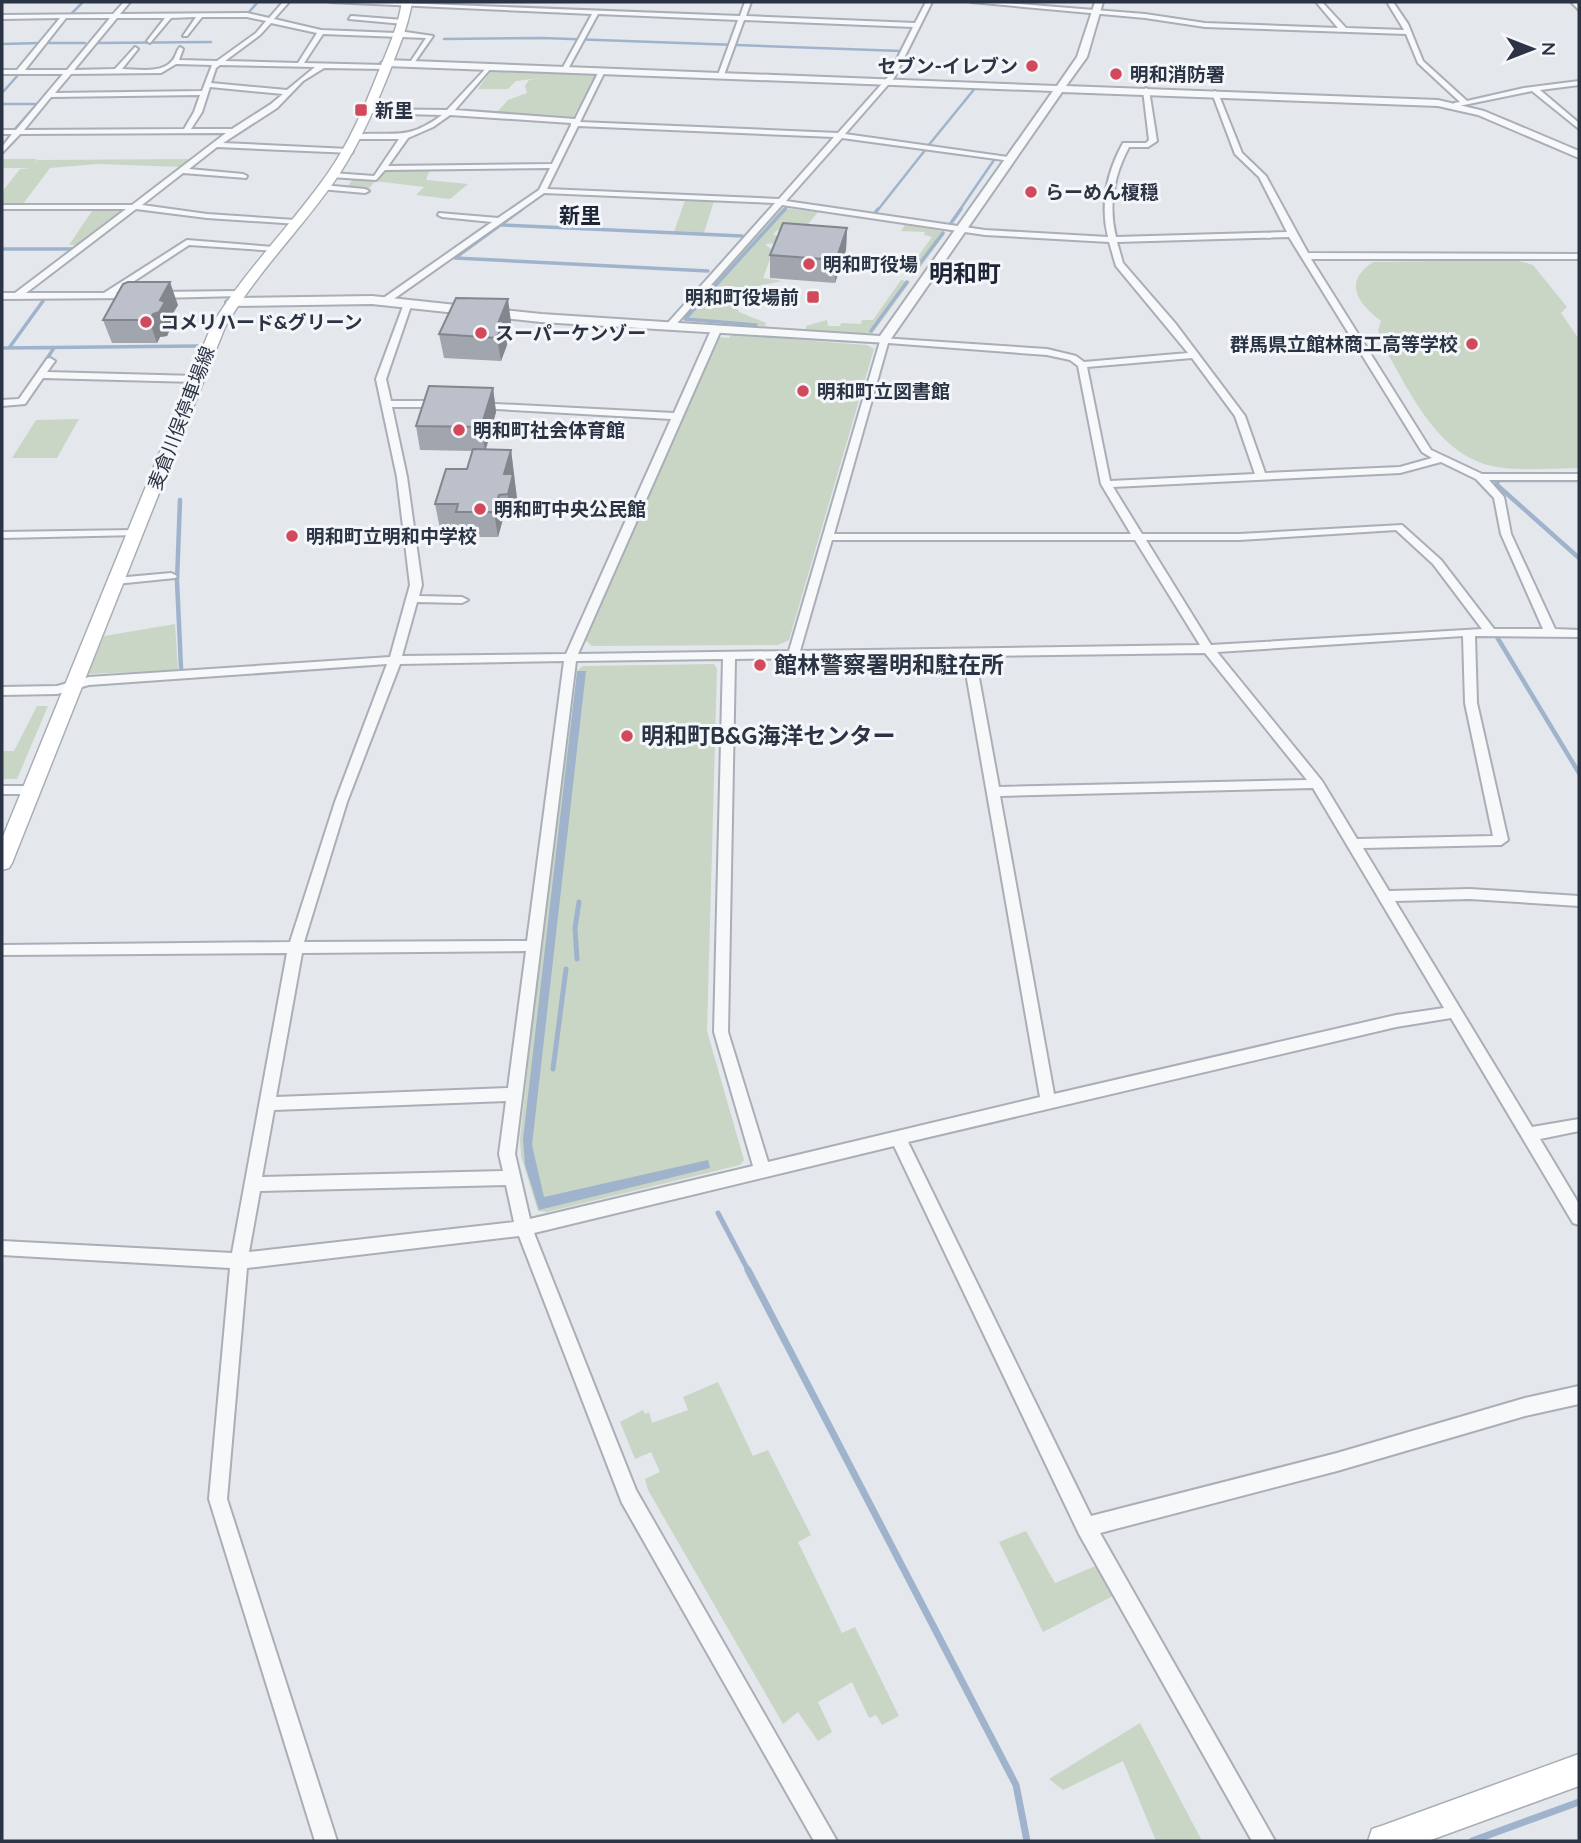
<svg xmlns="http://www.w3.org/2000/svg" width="1581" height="1843" viewBox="0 0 1581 1843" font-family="Quicksand,'Noto Sans JP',sans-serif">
<rect width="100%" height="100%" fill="#e4e7ec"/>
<path fill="#c9d6c5" d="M493,68L597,73L572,119L497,112L508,100L527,93L525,86L529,80L541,78L516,81L508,89H478Z
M2,159H37L32,166L37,160L194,159L184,167L97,164L50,168L23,204H2V192L20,169L31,168H2Z
M430,169L426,180L468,184L450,199L416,195L424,187L375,181L368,190L346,188L354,178L376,179L387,170Z
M685,200L714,201L704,233L674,232Z
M94,208L125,209L78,245H69Z
M782,208L818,212L800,234L777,230L773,235L811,241L765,244L773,251L763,278L782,281L740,290L732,300L739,312L766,323L765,326L684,321V317Z
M905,225L942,231L945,234L913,277L906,273L932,237L924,235L925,232L901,231Z
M1516,260L1533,265L1567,307L1561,313L1579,339V468C1552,468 1518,472 1492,466C1435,453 1409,389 1382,344L1378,330L1381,321C1357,303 1343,282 1373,262Z
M901,280L910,282L872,334L806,330V326L827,320L828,326H840L841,323L861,324L862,320H873Z
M731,335L867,345L874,349L789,640L778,645L592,646L585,640L717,337L729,338Z
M79,419L57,458H12L36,420Z
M175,624L178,670L88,674L104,636Z
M714,664L717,669L707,1031L744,1160L740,1165L547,1212L538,1211L521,1156L520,1139L546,897L578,670L583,666Z
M37,706H48L17,779H2V751H14Z
M718,1382L753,1456L768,1450L811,1535L798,1542L842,1633L855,1627L899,1716L882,1725L876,1715L869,1718L852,1682L818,1702L832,1732L818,1741L798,1712L783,1724L648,1490L645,1479L660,1472L651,1452L635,1459L620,1422L643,1410L645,1414L649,1412L652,1423L688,1410L683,1397Z
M1026,1531L1055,1583L1098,1565L1115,1595L1043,1632L999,1542Z
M1140,1723L1202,1841H1156L1123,1761L1063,1790L1049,1779Z"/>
<path fill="#9fb4cc" d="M577,671H586L532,1145L544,1197L708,1160L710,1168L539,1210L525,1165L523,1139Z"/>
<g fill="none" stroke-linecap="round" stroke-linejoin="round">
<path stroke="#9fb4cc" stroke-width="2.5" d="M248,13L258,2
M70,15L83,2
M300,25L328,31
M444,39L543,38L901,51
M46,43H85
M97,43L211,42
M2,44L40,43
M2,93L19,74
M2,104H36
M14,130L37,104
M928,146L976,87
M520,211L538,197
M784,211L786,208
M877,211L926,149
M959,211L994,160"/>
<path stroke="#9fb4cc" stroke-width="3.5" d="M522,209L455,258L708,271
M874,214L878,209
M951,223L961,209
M502,225L742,236
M2,249H76
M912,274L943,233
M756,325L685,319L785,209
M871,331L907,282
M2,348L199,346
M9,348L43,301
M38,372L54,348
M1499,480H1579"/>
<path stroke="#9fb4cc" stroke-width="4.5" d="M1579,480H1499L1496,484L1579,558
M180,500L177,581L181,668
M1497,637L1579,773"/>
<path stroke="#9fb4cc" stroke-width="5" d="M577,959L575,928L579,902
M553,1069L566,969
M718,1213L749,1272"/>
<path stroke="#9fb4cc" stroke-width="7" d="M748,1270L1016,1785L1027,1841
M1472,1841L1579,1802"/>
<g stroke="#a9aeb7" stroke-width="4">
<path id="minor" d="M124,2H130L120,14L247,13L269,18L283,2H289L274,19L321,30L396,33L399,31L433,36L412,66L409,64L426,38L323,34L304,63L384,65L387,67L384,69L324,68L303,81L277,108L223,143L349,149L353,151L352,153L217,147L189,169L243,174L247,176L246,178L183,173L142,205L207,214L295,220L299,222L298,224L207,218L136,209L26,293H104L187,240L274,247H277V251L189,245L116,293H136L137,295L133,298L2,299V293H15L126,209H2V205H132L226,133L20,134L2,153V147L12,134H2V130H16L63,74H2V70H17L60,18L2,19V15L113,14ZM196,17L183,36H187L202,17H247L266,21L256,33L217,61L179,60L183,49L180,47C176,51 176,57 172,61C161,74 137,69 122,69L138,49L135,47L115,69L74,70L117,18H165L147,41L150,43L171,18ZM66,18H110L67,70H25ZM271,23L317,33L298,63L225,61L260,35ZM176,64L212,65L202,91L55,93L71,74L161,73ZM220,65L315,67L287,90L211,83L216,68ZM210,87L283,94L271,104L232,129H191L202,112ZM200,95L194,112L184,129L24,130L51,97Z
M330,2H374L740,16L745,2H751L746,16L915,23L926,2H932L894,78L845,134L1008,157H1011V161L842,138L786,201L985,230L1108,237C1100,205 1107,172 1123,143H1146L1149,140L1143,90L1146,88L1149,90L1157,141L1148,147H1129C1114,175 1108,206 1116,237L1287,232L1259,177L1235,154L1212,93L1215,91L1218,93L1242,153L1266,176L1308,253L1579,254V259H1311L1431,450L1482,474H1579V480H1489L1504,497L1511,534L1555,629L1579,630V637L1475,636L1477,703L1508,840L1501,845L1363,848L1389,891L1470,889L1579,896V906L1470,899L1395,901L1532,1127L1579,1119V1131L1540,1139L1579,1204V1225L1573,1223L1451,1018L1396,1027L908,1142L1091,1516L1337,1453L1525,1398L1579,1386V1404L1525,1416L1337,1471L1100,1533L1275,1841H1252L1079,1534L894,1146L534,1233L636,1490L837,1841H814L622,1503L519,1236L247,1268L227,1499L337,1841H315L209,1499L230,1268L2,1255V1241L232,1253L287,953L2,955V945L290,942L335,802L387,664L89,685L57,694L2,695V687L57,686L89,677L390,657L410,585L397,477L376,379L405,301L412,303L386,379L391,401H441L446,404L441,407H392L407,477L422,585L419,596L462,597L468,600L462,603L417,602L402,656L566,654L671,419L479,408L474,405L476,403L674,413L711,330L719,328L721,330L578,654L789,651L881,338L1047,349L1076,356L1084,362L1188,353L1116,266L1109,242L985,235L782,205L672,329H666V325L775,203L544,193L388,303H382V299L492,222L442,217L438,215L439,213L498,218L539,190L550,168L385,170L376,180L330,177L329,175L333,173L374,176L399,139H352V135C393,130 404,143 442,115L366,113L363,109L447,110L490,64L492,67L455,110L575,119L599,71L602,69L605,71L580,122L838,133L888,77L913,27L744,20L724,75L721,77L718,75L738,20L598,14L568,69L565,71L562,69L592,14ZM450,115L571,123V125L552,164L388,166L408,138L433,127ZM578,126L834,137L779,199L547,189ZM1289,237L1422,452L1432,458L1400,467L1265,473L1245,416L1175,323L1123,263L1117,242ZM888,343L1047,355L1070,360L1078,366L1101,484L1131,534H834ZM1192,358L1235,416L1255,474L1110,481L1087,367ZM1441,462L1476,479L1494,498L1501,534L1543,629H1494L1441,560L1402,525L1239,534H1142L1113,487L1400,473ZM1396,530L1433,564L1482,629L1211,645L1146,540H1239ZM832,540H1135L1200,645L800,651ZM1463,636L1465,703L1493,836L1357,839L1322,781L1217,652ZM1205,653L1307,780L999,787L975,656ZM963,656L1040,1097L768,1162L728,1032L735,659ZM723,659L714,1032L753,1166L530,1219L515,1154L576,661ZM564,661L527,941L304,942L347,802L400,664ZM1313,788L1444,1008L1396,1015L1054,1094L1000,796ZM526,951L508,1088L276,1097L302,953ZM506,1101L499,1154L503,1171L262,1177L274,1110ZM506,1185L514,1222L249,1252L260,1191Z
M971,2H994L1145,14L1205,23L1338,28L1316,2H1322L1346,28L1404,30L1387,2H1393L1408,24L1423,61L1467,101L1524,88L1579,81V85L1540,90L1579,123V129L1532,91L1454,107V103L1460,102L1418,63L1406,34L1205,27L1145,18Z
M1571,2H1577L1579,10Z
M351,16L404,20L407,22L404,24L349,19Z
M323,185L365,189L369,191L365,193L320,189L319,187Z
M238,291L242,294L241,296L157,298L153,295L157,292Z
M50,358L55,361L47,372L196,376L201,379L196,382L43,378L25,404L2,406V400L19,399L47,359Z
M135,530L140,533L139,535L2,538V532Z
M171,573L177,576L175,578L116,584L110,581L116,578Z
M2,786H31L37,790L31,794H2Z"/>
</g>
<g stroke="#a9aeb7" stroke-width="4">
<path id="tertiary" d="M1095,2H1103L1087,57L1066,86L1438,100L1484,111L1579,151V158L1478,115L1438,106L1062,92L888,343L541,322L372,304L232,306L226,302L232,298L372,296L541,314L880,336L1053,91L386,66L381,63L386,60L1057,86L1077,57Z"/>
</g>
<g stroke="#a9aeb7" stroke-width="3">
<path id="secondary" d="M402,2H412C408,27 398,49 389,73C375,108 360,142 340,173C304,227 257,271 225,327L12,863L9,868L2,870V839L211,327C244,271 291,226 328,173C349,143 364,108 378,73C388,49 398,27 402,2Z
M1579,1754V1786L1428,1841H1368L1372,1829L1384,1825Z"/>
</g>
<use href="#minor" fill="#f7f8fa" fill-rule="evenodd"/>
<use href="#tertiary" fill="#f7f8fa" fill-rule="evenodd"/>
<use href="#secondary" fill="#fff" fill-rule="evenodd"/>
</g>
<path fill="#a1a5ae" d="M847,228L846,250L835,283L770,278V255Z
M178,305L170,318L172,325L167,336L160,337L157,343H112L103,320Z
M511,322L506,335L507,345L501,361L444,358L439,334Z
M493,388L496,412L486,450H511L517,499L512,519H503L498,537H460L459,529H440L435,504L467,469L473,451L420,450L416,426Z"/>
<path fill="#83868d" d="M847,228L846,250L835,283L836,260Z
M170,282L178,305L170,318L172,325L167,336L160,337L157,343L149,320Z
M508,299L511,322L506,335L507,345L501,361L497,338L499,321Z
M493,388L496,412L485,451L481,427Z
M511,450L517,499L512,519L504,474Z
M499,495L503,519L498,537L494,512Z"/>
<path fill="#bbc0ca" stroke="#83868d" stroke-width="2" d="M783,223L847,228L836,260L770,255Z
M128,282H170L160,300L165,302L159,312L153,314L149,320H103L123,284Z
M456,298L508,299L499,321H504L497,338L439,334Z
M429,386L493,388L481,427L416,426Z
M473,449L511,450L504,474H513L508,494L499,495L494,512H456L458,504H435L446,469H467Z"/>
<g fill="#d1495b" stroke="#f4f6f9" stroke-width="2.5">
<circle cx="1032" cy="66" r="7"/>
<circle cx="1116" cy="74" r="7"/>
<rect x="354" y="103" width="14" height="14" rx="3.5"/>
<circle cx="1031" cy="192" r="7"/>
<circle cx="809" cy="264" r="7"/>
<rect x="806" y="290" width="14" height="14" rx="3.5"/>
<circle cx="146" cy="322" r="7"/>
<circle cx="481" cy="333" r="7"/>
<circle cx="1472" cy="344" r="7"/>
<circle cx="803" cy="391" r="7"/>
<circle cx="459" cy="430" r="7"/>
<circle cx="480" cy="509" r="7"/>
<circle cx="292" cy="536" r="7"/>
<circle cx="760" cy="665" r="7"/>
<circle cx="627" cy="736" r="7"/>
</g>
<g text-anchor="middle" stroke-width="6" stroke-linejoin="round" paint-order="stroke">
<g font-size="19" font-weight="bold" fill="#2b3445" stroke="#f4f6f9" text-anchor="start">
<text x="1018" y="73" text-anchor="end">セブン-イレブン</text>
<text x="1130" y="81">明和消防署</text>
<text x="375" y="117">新里</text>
<text x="1045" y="199">らーめん榎穏</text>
<text x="823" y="271">明和町役場</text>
<text x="799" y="304" text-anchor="end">明和町役場前</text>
<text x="160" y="329">コメリハード&amp;グリーン</text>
<text x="495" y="340">スーパーケンゾー</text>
<text x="1458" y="351" text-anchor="end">群馬県立館林商工高等学校</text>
<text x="817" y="398">明和町立図書館</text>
<text x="473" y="437">明和町社会体育館</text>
<text x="494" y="516">明和町中央公民館</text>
<text x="306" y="543">明和町立明和中学校</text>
</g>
<g font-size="19" fill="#2b3445" stroke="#f4f6f9">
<text transform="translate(181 418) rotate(-69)" y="7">麦倉川俣停車場線</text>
</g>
<g font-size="21" font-weight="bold" fill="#1d2536" stroke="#f4f6f9">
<text x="580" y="223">新里</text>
</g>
<g font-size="23" font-weight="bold" fill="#2b3445" stroke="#f4f6f9" text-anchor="start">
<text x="774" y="673">館林警察署明和駐在所</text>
<text x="641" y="744">明和町B&amp;G海洋センター</text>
</g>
<g font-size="24" font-weight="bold" fill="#1d2536" stroke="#f4f6f9">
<text x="965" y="282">明和町</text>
</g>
</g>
<rect width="1581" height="1843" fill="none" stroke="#2b3445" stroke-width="7"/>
<g transform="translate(1532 49) rotate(90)" stroke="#f4f6f9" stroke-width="5" paint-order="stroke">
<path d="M0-5L12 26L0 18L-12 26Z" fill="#2b3445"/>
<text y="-10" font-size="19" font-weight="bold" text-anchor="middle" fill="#2b3445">N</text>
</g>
</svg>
